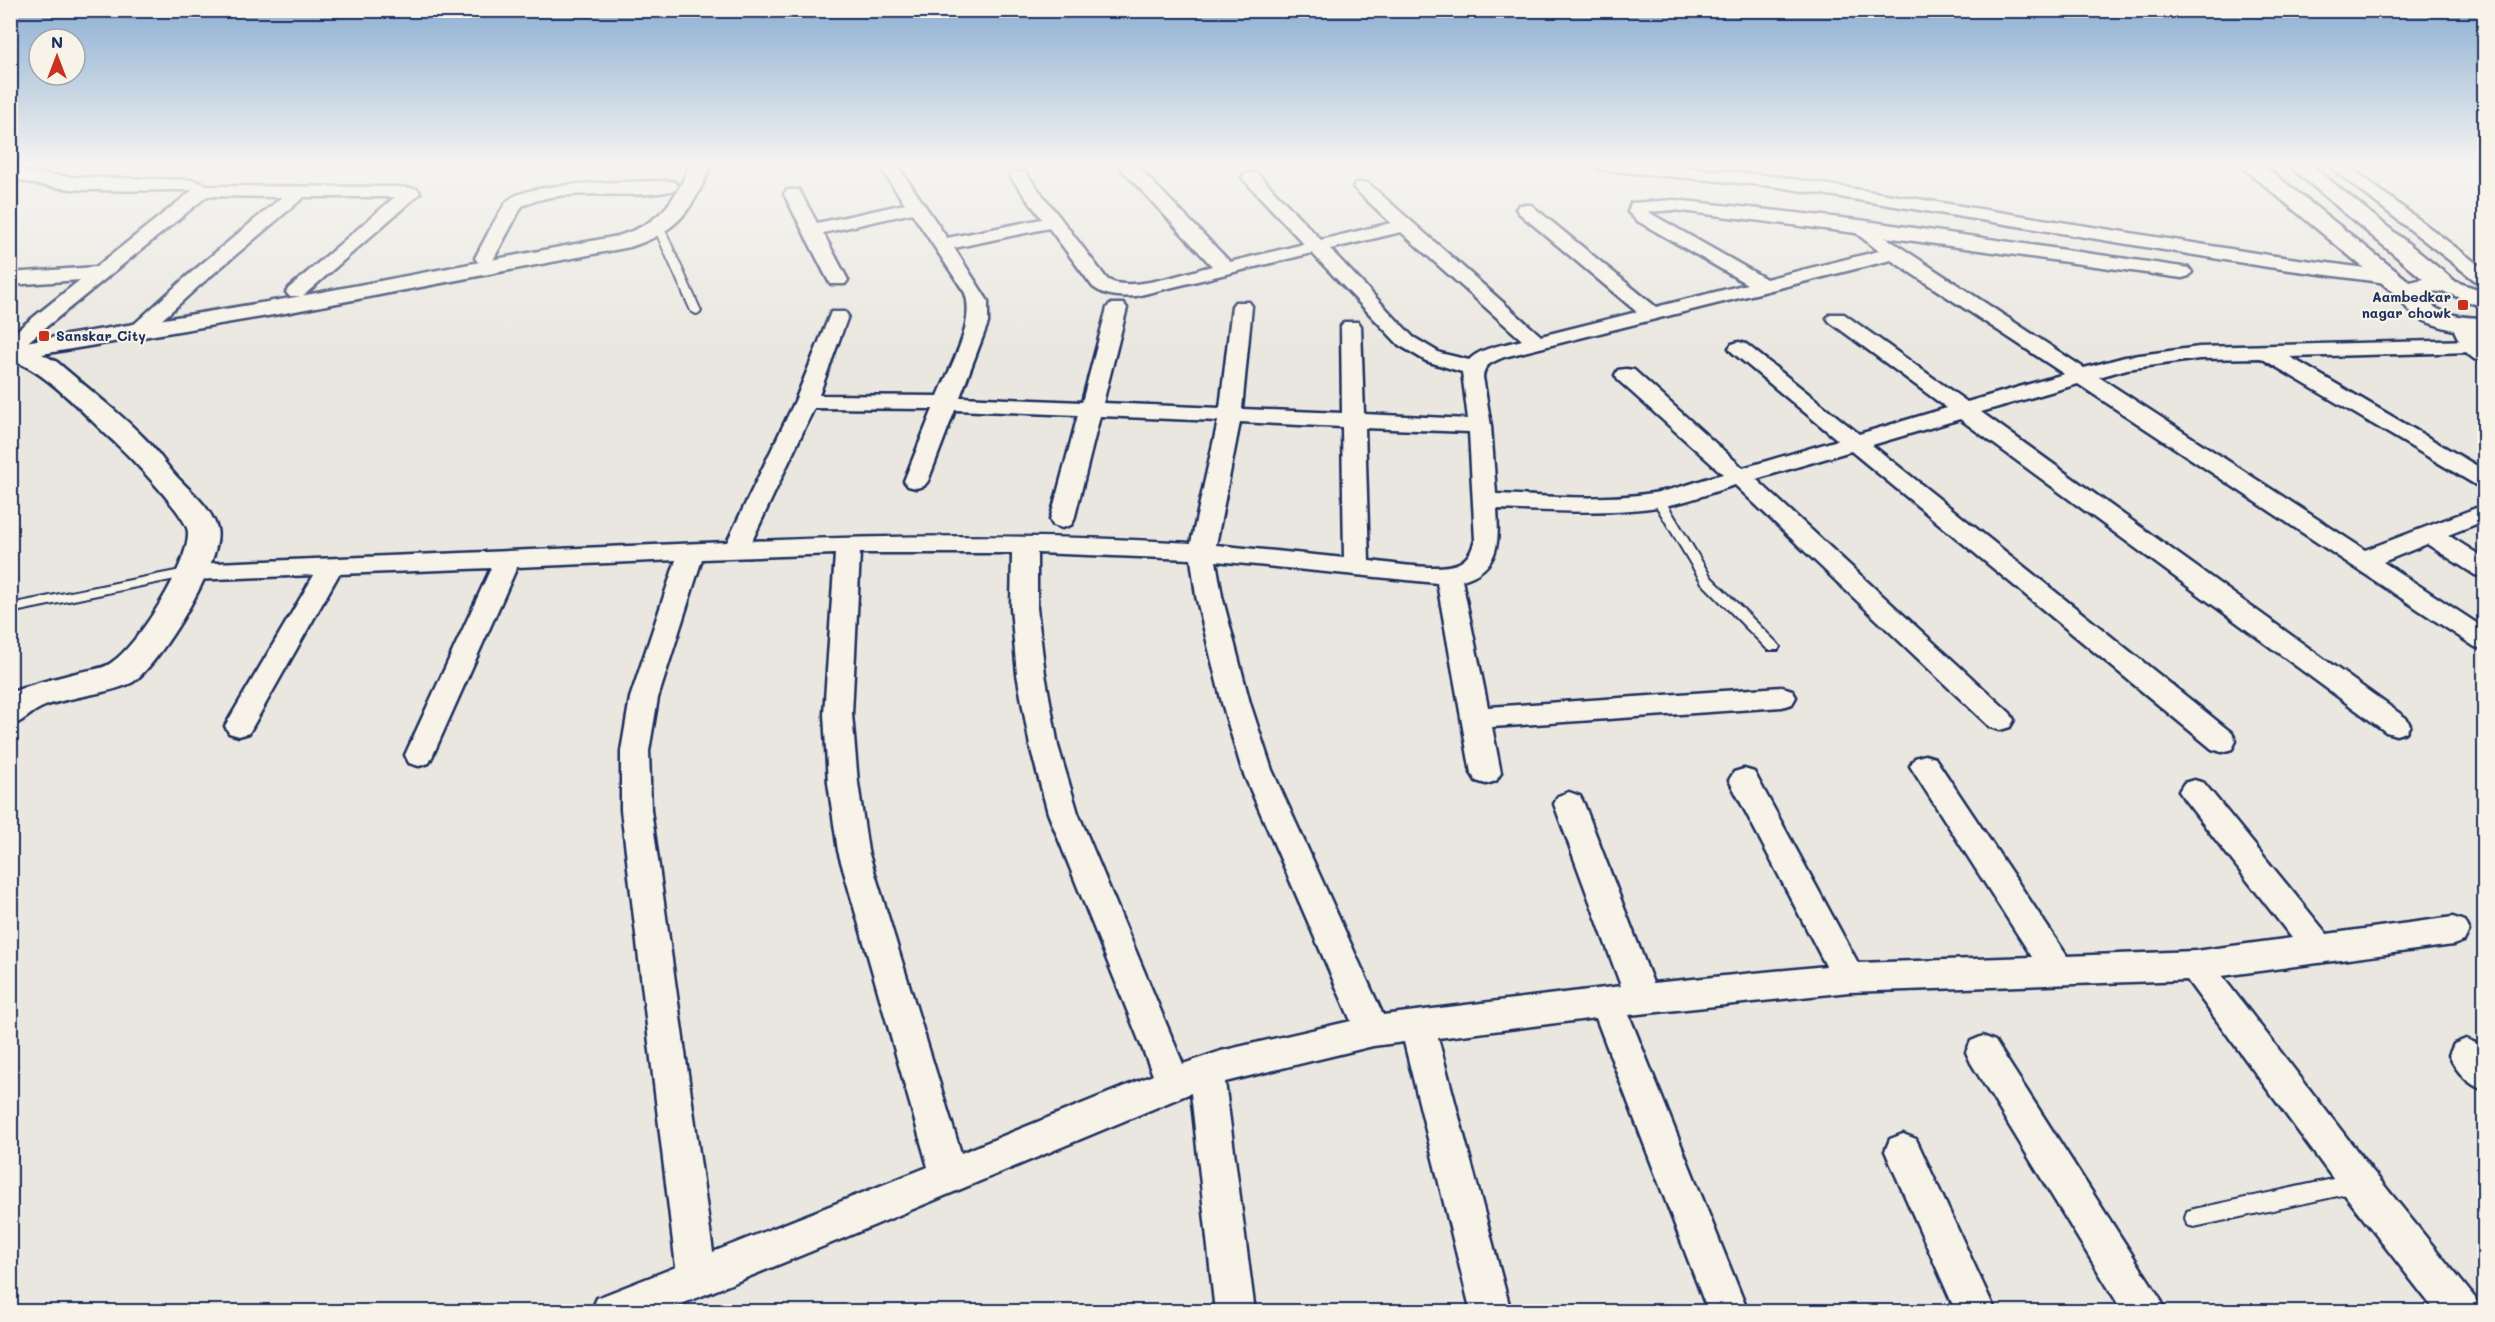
<svg xmlns="http://www.w3.org/2000/svg" width="2495" height="1322" viewBox="0 0 2495 1322" font-family="Mali,sans-serif">
<rect width="100%" height="100%" fill="#eae7e0"/>
<filter id="ink" filterUnits="userSpaceOnUse"><feTurbulence type="fractalNoise" baseFrequency=".0167" numOctaves="2"/><feDisplacementMap in="SourceGraphic" scale="12" xChannelSelector="R" yChannelSelector="G"/><feConvolveMatrix kernelMatrix="1 2 1 2 8 2 1 2 1" color-interpolation-filters="sRGB"/></filter>
<g filter="url(#ink)">
<g fill="none" stroke-linecap="round" stroke-linejoin="round">
<g stroke="#1b2f5e" stroke-width="4">
<path id="service" d="M659,225L664,228L701,311L700,313L696,314L691,311L654,228Z
M1658,495L1664,499L1711,577L1778,644L1780,647L1778,650H1768L1702,583L1652,499Z
M191,568L195,569L197,572L195,575L10,613V604Z
M2356,1174L2363,1177L2365,1183L2363,1189L2356,1192L2194,1227L2187,1225L2185,1218L2187,1211L2194,1209Z"/>
</g>
<g stroke="#1b2f5e" stroke-width="5">
<path id="minor" d="M879,165H897L947,238L1042,219L1010,176L1013,172H1025L1107,279C1127,294 1188,272 1212,266L1118,165H1136L1230,262L1304,244L1245,181L1242,177L1245,173H1257L1321,240L1391,223L1353,187L1356,183H1368L1541,336L1637,312L1519,213L1516,209L1519,205H1531L1656,307L1747,284L1636,220L1628,212L1631,203L1674,200L1759,209L1859,220L2189,268L2192,272L2189,276L2182,278L1885,237L2084,368L2125,357L2199,347L2474,340L2481,342L2484,346L2481,350L2474,352L2290,357L2484,470V487L2476,485L2261,358L2199,359L2127,369L2099,377L2365,550L2484,505V521L2448,535L2484,558V577L2475,575L2427,544L2383,562L2484,628V649L2475,647L2078,384L1981,412L2406,718L2410,725L2406,732L2396,735L2386,732L1960,419L1872,445L2232,733L2236,741L2232,749L2222,752L2212,749L1851,451L1756,479L2010,713L2014,720L2010,727L2000,730L1990,727L1735,485C1712,492 1688,502 1664,506C1609,515 1552,511 1497,509C1499,542 1500,569 1462,580L1488,707L1782,687L1792,690L1796,697L1792,704L1782,707L1492,727L1501,773L1496,781L1486,784L1476,781L1471,773L1437,583L1216,561L1222,596L1250,703L1272,770L1383,1015L1621,986L1554,804L1558,796L1569,792L1580,796L1584,804L1653,983L1826,966L1729,780L1734,772L1744,769L1754,772L1858,963L2032,957L1910,766L1915,758L1925,755L1935,758L2067,956L2195,951L2292,938L2184,799L2179,791L2184,783L2194,780L2204,783L2327,934L2453,917L2464,921L2469,931L2464,941L2453,945L2222,976L2371,1169L2475,1298L2481,1312H2436L2345,1195L2187,980L1849,992L1629,1015L1748,1312H1708L1596,1018L1438,1038L1511,1312H1471L1404,1042L1373,1046L1225,1082L1255,1312H1215L1191,1093L844,1238L662,1312H591L597,1298L676,1267L621,810V751L630,698L676,560L517,567L433,755L429,763L419,766L409,763L405,755L491,568L339,574L249,733L239,736L229,733L225,726L314,575L192,580L183,578L179,572L183,566L192,564L727,542L795,401L831,312H845L848,316L819,395L938,396C950,367 976,323 965,293L912,213L823,233L848,280L845,284H831L828,280L784,194L787,190H799L817,223L905,204ZM1674,210L1856,233L1879,251L1766,279L1648,212ZM1049,228L1093,287C1106,297 1121,297 1136,296L1312,253L1399,345L1426,361L1462,372L1468,419L1364,414L1361,326L1358,322H1344L1341,326L1342,413L1242,409L1252,306L1249,302H1235L1232,306L1220,408L1103,403L1127,308L1124,304H1110L1107,308L1082,402L960,397L988,323V301L954,248ZM1401,232L1522,340C1504,345 1482,347 1469,360L1440,353L1413,337L1330,249ZM1891,260L2064,374L1967,402L1844,314H1830L1827,318L1830,322L1947,408L1859,434L1746,344L1739,342L1732,344L1729,348L1732,352L1838,440L1743,468L1634,370L1626,369L1618,370L1615,375L1618,380L1723,474C1703,479 1684,487 1664,491C1610,502 1551,496 1496,494L1491,426L1483,377C1484,364 1493,362 1504,357ZM814,408L933,409L904,481L908,486L916,488L924,486L928,481L955,410L1078,415L1050,520L1053,525L1062,528L1071,525L1074,520L1100,416L1218,421L1191,543C1045,534 898,535 752,541ZM1240,422L1342,427L1344,558L1216,545ZM1365,428L1469,432L1475,540C1472,550 1469,558 1459,563C1441,572 1390,563 1369,561ZM860,553H1012L1011,608L1017,674L1030,746L1048,813L1153,1075L961,1153L868,851L858,783L852,714ZM1037,553L1191,559L1196,596L1222,703L1242,770L1351,1021L1221,1051L1183,1064L1078,813L1058,746L1045,674L1037,608ZM835,554L824,714L828,783L838,851L928,1167L713,1252L651,810L649,751L658,698L702,559Z
M1594,165H1661L1773,176L2268,255L2387,271L2394,273L2397,277L2394,281L2387,283L2268,267L1773,186L1602,170Z
M2328,165H2347L2484,269V284L2477,282Z
M10,166L28,172L70,177L193,180L210,186L399,187L417,189L420,193L303,296H289L286,292L289,288L395,197H304L200,285L145,335L138,337L131,335L128,331L131,327L186,277L282,197L207,196L24,345L10,346V336L80,280L10,285V273L96,267L193,190C138,189 61,196 10,177Z
M669,181L675,182L678,186L675,190C626,202 569,184 522,206L492,262H478L475,258C482,246 501,205 510,199C534,181 636,182 669,181Z
M1983,1036L1995,1041L2160,1298L2166,1312H2123L1971,1063L1966,1052L1971,1041Z
M2466,1039L2478,1044L2484,1050V1090C2467,1084 2456,1071 2449,1055L2454,1044Z
M1903,1134L1916,1139L1996,1312H1956L1885,1151L1890,1139Z"/>
</g>
<g stroke="#1b2f5e" stroke-width="5">
<path id="tertiary" d="M690,165H711C693,210 677,232 630,247L285,313L42,354L57,362C88,389 122,414 150,444C159,454 167,466 176,476C191,492 211,507 217,529C225,559 158,666 133,682C113,693 68,697 45,706C31,711 24,722 10,726V693C33,683 57,678 80,672C90,670 103,669 111,663C137,647 190,563 188,532C187,515 125,451 110,438C85,415 43,368 10,360V340L19,343L285,299L618,236C660,223 673,204 690,165Z"/>
</g>
<g stroke="#1b2f5e" stroke-width="5">
<path id="trunk" d="M2240,165H2263L2410,282L2423,279L2288,165H2311L2456,282L2484,291V307C2466,303 2441,284 2423,295C2434,315 2464,318 2484,318V332L2480,333L2484,341V363C2467,359 2461,345 2454,330C2433,325 2410,319 2400,298Z"/>
</g>
<use href="#service" fill="#f7f3e8" fill-rule="evenodd"/>
<use href="#minor" fill="#f7f3e8" fill-rule="evenodd"/>
<use href="#tertiary" fill="#f7f3e8" fill-rule="evenodd"/>
<use href="#trunk" fill="#f7f3e8" fill-rule="evenodd"/>
</g>
</g>
<linearGradient id="sky" x2="0" y2="1"><stop stop-color="#8cafd3"/><stop offset="0.47" stop-color="#f6f4f1"/><stop offset="1" stop-color="#f6f4f1" stop-opacity="0"/></linearGradient>
<rect width="2495" height="350" fill="url(#sky)"/>
<g fill="#c8321e" stroke="#f7f3e8" stroke-width="2">
<rect x="2457" y="299" width="12" height="12" rx="3"/>
<rect x="38" y="330" width="12" height="12" rx="3"/>
</g>
<g text-anchor="middle" stroke-width="4.5" stroke-linejoin="round" paint-order="stroke">
<g font-size="14" font-weight="bold" fill="#1b2f5e" stroke="#f7f3e8" text-anchor="end">
<text x="2451" y="302">Aambedkar<tspan x="2451" dy="16">nagar chowk</tspan></text>
<text x="56" y="341" text-anchor="start">Sanskar City</text>
</g>
</g>
<rect width="2495" height="1322" fill="none" stroke="#f7f3e8" stroke-width="36"/>
<rect x="18" y="18" width="2459" height="1286" fill="none" stroke="#1b2f5e" stroke-width="2" filter="url(#ink)"/>
<g transform="translate(57 57)"><circle r="28" fill="#f7f3e8" stroke="#9fa5b1" stroke-width="1.5"/>
<path d="M0-4.5L10 22L0 15L-10 22Z" fill="#c8321e"/>
<text y="-9" font-size="16" font-weight="bold" text-anchor="middle" fill="#1b2f5e">N</text>
</g>
</svg>
